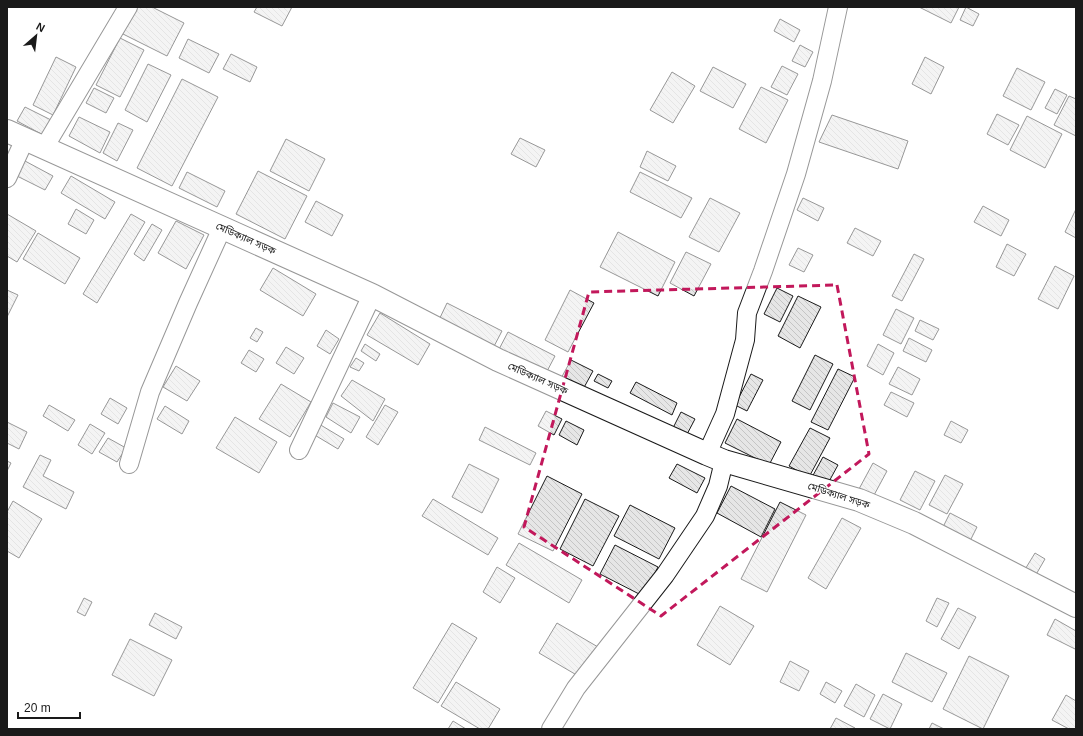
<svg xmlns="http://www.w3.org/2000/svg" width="1083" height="736" viewBox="0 0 1083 736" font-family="Helvetica,'Noto Sans Bengali',sans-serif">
<defs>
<pattern id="building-back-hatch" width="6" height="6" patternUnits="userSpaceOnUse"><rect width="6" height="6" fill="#e6e6e6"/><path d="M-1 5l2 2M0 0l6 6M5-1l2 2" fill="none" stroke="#c5c5c5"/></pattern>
</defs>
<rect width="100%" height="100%" fill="#fff"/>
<path fill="url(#building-back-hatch)" stroke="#1a1a1a" d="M135,7H152L184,23L167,56L121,33Z
M257,7H292L282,26L254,12Z
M919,7H959L951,23Z
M966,7L979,14L973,26L960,20Z
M780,19L800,30L794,42L774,31Z
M120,38L144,50L120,97L96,85Z
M188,39L219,54L209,73L179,58Z
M800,45L813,52L805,67L792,61Z
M231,54L257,67L250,82L223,69Z
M56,57L76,67L53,115L33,105Z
M925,57L944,67L931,94L912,84Z
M148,64L171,75L147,122L125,110Z
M782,66L798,74L787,95L771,87Z
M713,67L746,84L733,108L700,91Z
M1017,68L1045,82L1031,110L1003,96Z
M672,72L695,86L673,123L650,110Z
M182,79L218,97L172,186L137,168Z
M761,87L788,100L766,143L739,129Z
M94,88L114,98L106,113L86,103Z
M1055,89L1067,95L1057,114L1045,108Z
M1069,96L1076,99V136L1054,125Z
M25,107L53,121L45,136L17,121Z
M997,114L1019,125L1008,145L987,134Z
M832,115L908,141L898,169L819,142Z
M1027,116L1062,134L1045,168L1010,150Z
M79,117L110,132L100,153L69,136Z
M118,123L133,130L117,161L103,153Z
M520,138L545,150L536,167L511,154Z
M286,139L325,159L309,191L270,171Z
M647,151L676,166L668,181L640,167Z
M25,161L53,176L45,190L17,176Z
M258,171L307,196L285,239L236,214Z
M187,172L225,191L217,207L179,188Z
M640,172L692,198L681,218L630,192Z
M71,176L115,202L105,219L61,193Z
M710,198L740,213L719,252L689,237Z
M803,198L824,208L818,221L797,210Z
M316,201L343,215L332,236L305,222Z
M983,206L1009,220L1001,236L974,222Z
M76,209L94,220L86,234L68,224Z
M1076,209V238L1065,232Z
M7,214L36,231L17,262L7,256Z
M131,214L145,222L97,303L83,294Z
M176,221L204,235L186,269L158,253Z
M152,224L162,230L144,261L134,254Z
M855,228L881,241L873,256L847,243Z
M618,232L675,262L658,296L600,267Z
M38,233L80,258L65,284L23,259Z
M1007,244L1026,254L1014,276L996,267Z
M798,248L813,255L804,272L789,265Z
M686,252L711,264L694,296L670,283Z
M914,254L924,259L902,301L892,296Z
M1055,266L1074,276L1058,309L1038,299Z
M273,268L316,294L303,316L260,290Z
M777,288L793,296L780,322L764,314Z
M7,290L18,295L7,317Z
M570,290L594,303L568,352L545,340Z
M798,296L821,307L800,348L778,336Z
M447,303L502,331L491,352L437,324Z
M896,309L914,318L901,344L883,335Z
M380,313L430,344L418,365L367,335Z
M920,320L939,329L933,340L915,331Z
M256,328L263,332L257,342L250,338Z
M326,330L339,339L330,354L317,346Z
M508,332L555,356L544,377L497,353Z
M909,338L932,350L926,362L903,351Z
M365,344L380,354L376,361L361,351Z
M878,344L894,353L883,375L867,366Z
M286,347L304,358L294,374L276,363Z
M249,350L264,359L256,372L241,363Z
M815,355L833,364L810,410L792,401Z
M356,358L364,363L359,371L350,367Z
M571,360L593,371L581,393L559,382Z
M176,366L200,381L187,401L163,387Z
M898,367L920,379L912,395L889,384Z
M838,369L855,377L828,430L811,422Z
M598,374L612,381L608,388L594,381Z
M751,374L763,380L747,411L735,405Z
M352,380L385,399L373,421L341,396Z
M636,382L677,403L672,415L630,393Z
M281,384L311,402L290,437L259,419Z
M891,392L914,403L907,417L884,405Z
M110,398L127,408L118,424L101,414Z
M333,403L360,417L351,433L326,417Z
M49,405L75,420L68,431L43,416Z
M385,405L398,412L378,445L366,437Z
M165,406L189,421L182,434L157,419Z
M546,411L562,419L554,435L538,426Z
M681,412L695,419L684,440L671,432Z
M235,417L277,442L259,473L216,448Z
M737,419L781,442L769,465L725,443Z
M566,421L584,430L577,445L559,435Z
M951,421L968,430L961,443L944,435Z
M7,422L27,432L19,449L7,443Z
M90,424L105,433L92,454L78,445Z
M319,424L344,439L338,449L313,434Z
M485,427L536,453L530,465L479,440Z
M810,428L830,438L809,477L789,466Z
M108,438L126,448L117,462L99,452Z
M40,455L51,460L43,476L74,492L66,509L23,487Z
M823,457L838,465L826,487L811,479Z
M7,461L11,463L7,471Z
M873,463L887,471L873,497L859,489Z
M469,464L499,479L482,513L452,497Z
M677,464L705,478L697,493L669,478Z
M915,471L935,481L920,510L900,500Z
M945,475L963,484L947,514L929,505Z
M547,476L582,494L553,551L518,534Z
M731,486L775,509L761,537L717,513Z
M433,499L498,538L488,555L422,516Z
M585,499L619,516L593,566L560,549Z
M13,501L42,519L19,558L7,551V512Z
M780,502L806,515L767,592L741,579Z
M630,505L675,528L659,559L614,536Z
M950,513L977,527L967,547L940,533Z
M842,518L861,528L826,589L808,578Z
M519,543L582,580L569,603L506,565Z
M615,545L658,567L643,596L600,574Z
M1035,553L1045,559L1034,578L1024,571Z
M497,567L515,578L500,603L483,592Z
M84,598L92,602L85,616L77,612Z
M937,598L949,603L937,627L926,621Z
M720,606L754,626L730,665L697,645Z
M958,608L976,617L959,649L941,639Z
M155,613L182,627L176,639L149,625Z
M1055,619L1076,631V647L1075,649L1047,635Z
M452,623L477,638L438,703L413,688Z
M557,623L598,647L580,677L539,653Z
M130,639L172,660L154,696L112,675Z
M906,653L947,673L932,702L892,682Z
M969,656L1009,676L983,729L943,709Z
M790,661L809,671L799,691L780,682Z
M456,682L500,709L488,729H480L441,706Z
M826,682L842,691L835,703L820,694Z
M856,684L875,695L864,717L844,706Z
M883,694L902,704L890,729L870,719Z
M1066,695L1076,701V729H1069L1052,720Z
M836,718L855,728L854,729H830Z
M453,721L466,729H448Z
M932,723L944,729H929Z"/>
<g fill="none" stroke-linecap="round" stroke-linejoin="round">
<g stroke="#1a1a1a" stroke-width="20">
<path id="minor" d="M44,148L128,7
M7,178L25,139
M299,450L372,295
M707,454L725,414L745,340L747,313L763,271L796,174L822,81L838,7
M129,464L150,392L188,303L222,228
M551,729L576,688L665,575L705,516L718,486L724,461"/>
</g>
<g stroke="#1a1a1a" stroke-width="24">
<path id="primary" d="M7,131L372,295L498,360L707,454L724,461L859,500L914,523L1076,606"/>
</g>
<use href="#minor" stroke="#fff" stroke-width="18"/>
<use href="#primary" stroke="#fff" stroke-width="22"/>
</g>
<path d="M0 0H1083V736H0ZM837,285L869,454L661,616L524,527L589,292Z" fill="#fff" fill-opacity=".55" fill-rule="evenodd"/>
<path fill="none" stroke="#c2185b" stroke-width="3" stroke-dasharray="8 5" stroke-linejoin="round" d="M837,285L869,454L661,616L524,527L589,292Z"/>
<g text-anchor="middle" stroke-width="3" stroke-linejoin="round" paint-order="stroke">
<g font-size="10" fill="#1a1a1a" stroke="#fff">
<text transform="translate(246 238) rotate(24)" y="4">মেডিক্যাল সড়ক</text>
<text transform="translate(538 378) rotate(24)" y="4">মেডিক্যাল সড়ক</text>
<text transform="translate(839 495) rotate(18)" y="4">মেডিক্যাল সড়ক</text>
</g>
</g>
<rect width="1083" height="736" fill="none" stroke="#1a1a1a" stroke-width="16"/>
<g transform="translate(36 36) rotate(28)" stroke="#ffffff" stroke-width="3" paint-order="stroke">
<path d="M0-3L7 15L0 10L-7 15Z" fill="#1a1a1a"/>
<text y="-6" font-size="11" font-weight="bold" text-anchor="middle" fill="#1a1a1a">N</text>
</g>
<path d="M18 712v6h62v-6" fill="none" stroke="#1a1a1a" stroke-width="2"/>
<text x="24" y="712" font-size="12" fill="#1a1a1a" stroke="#ffffff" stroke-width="3" paint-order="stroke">20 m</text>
</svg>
